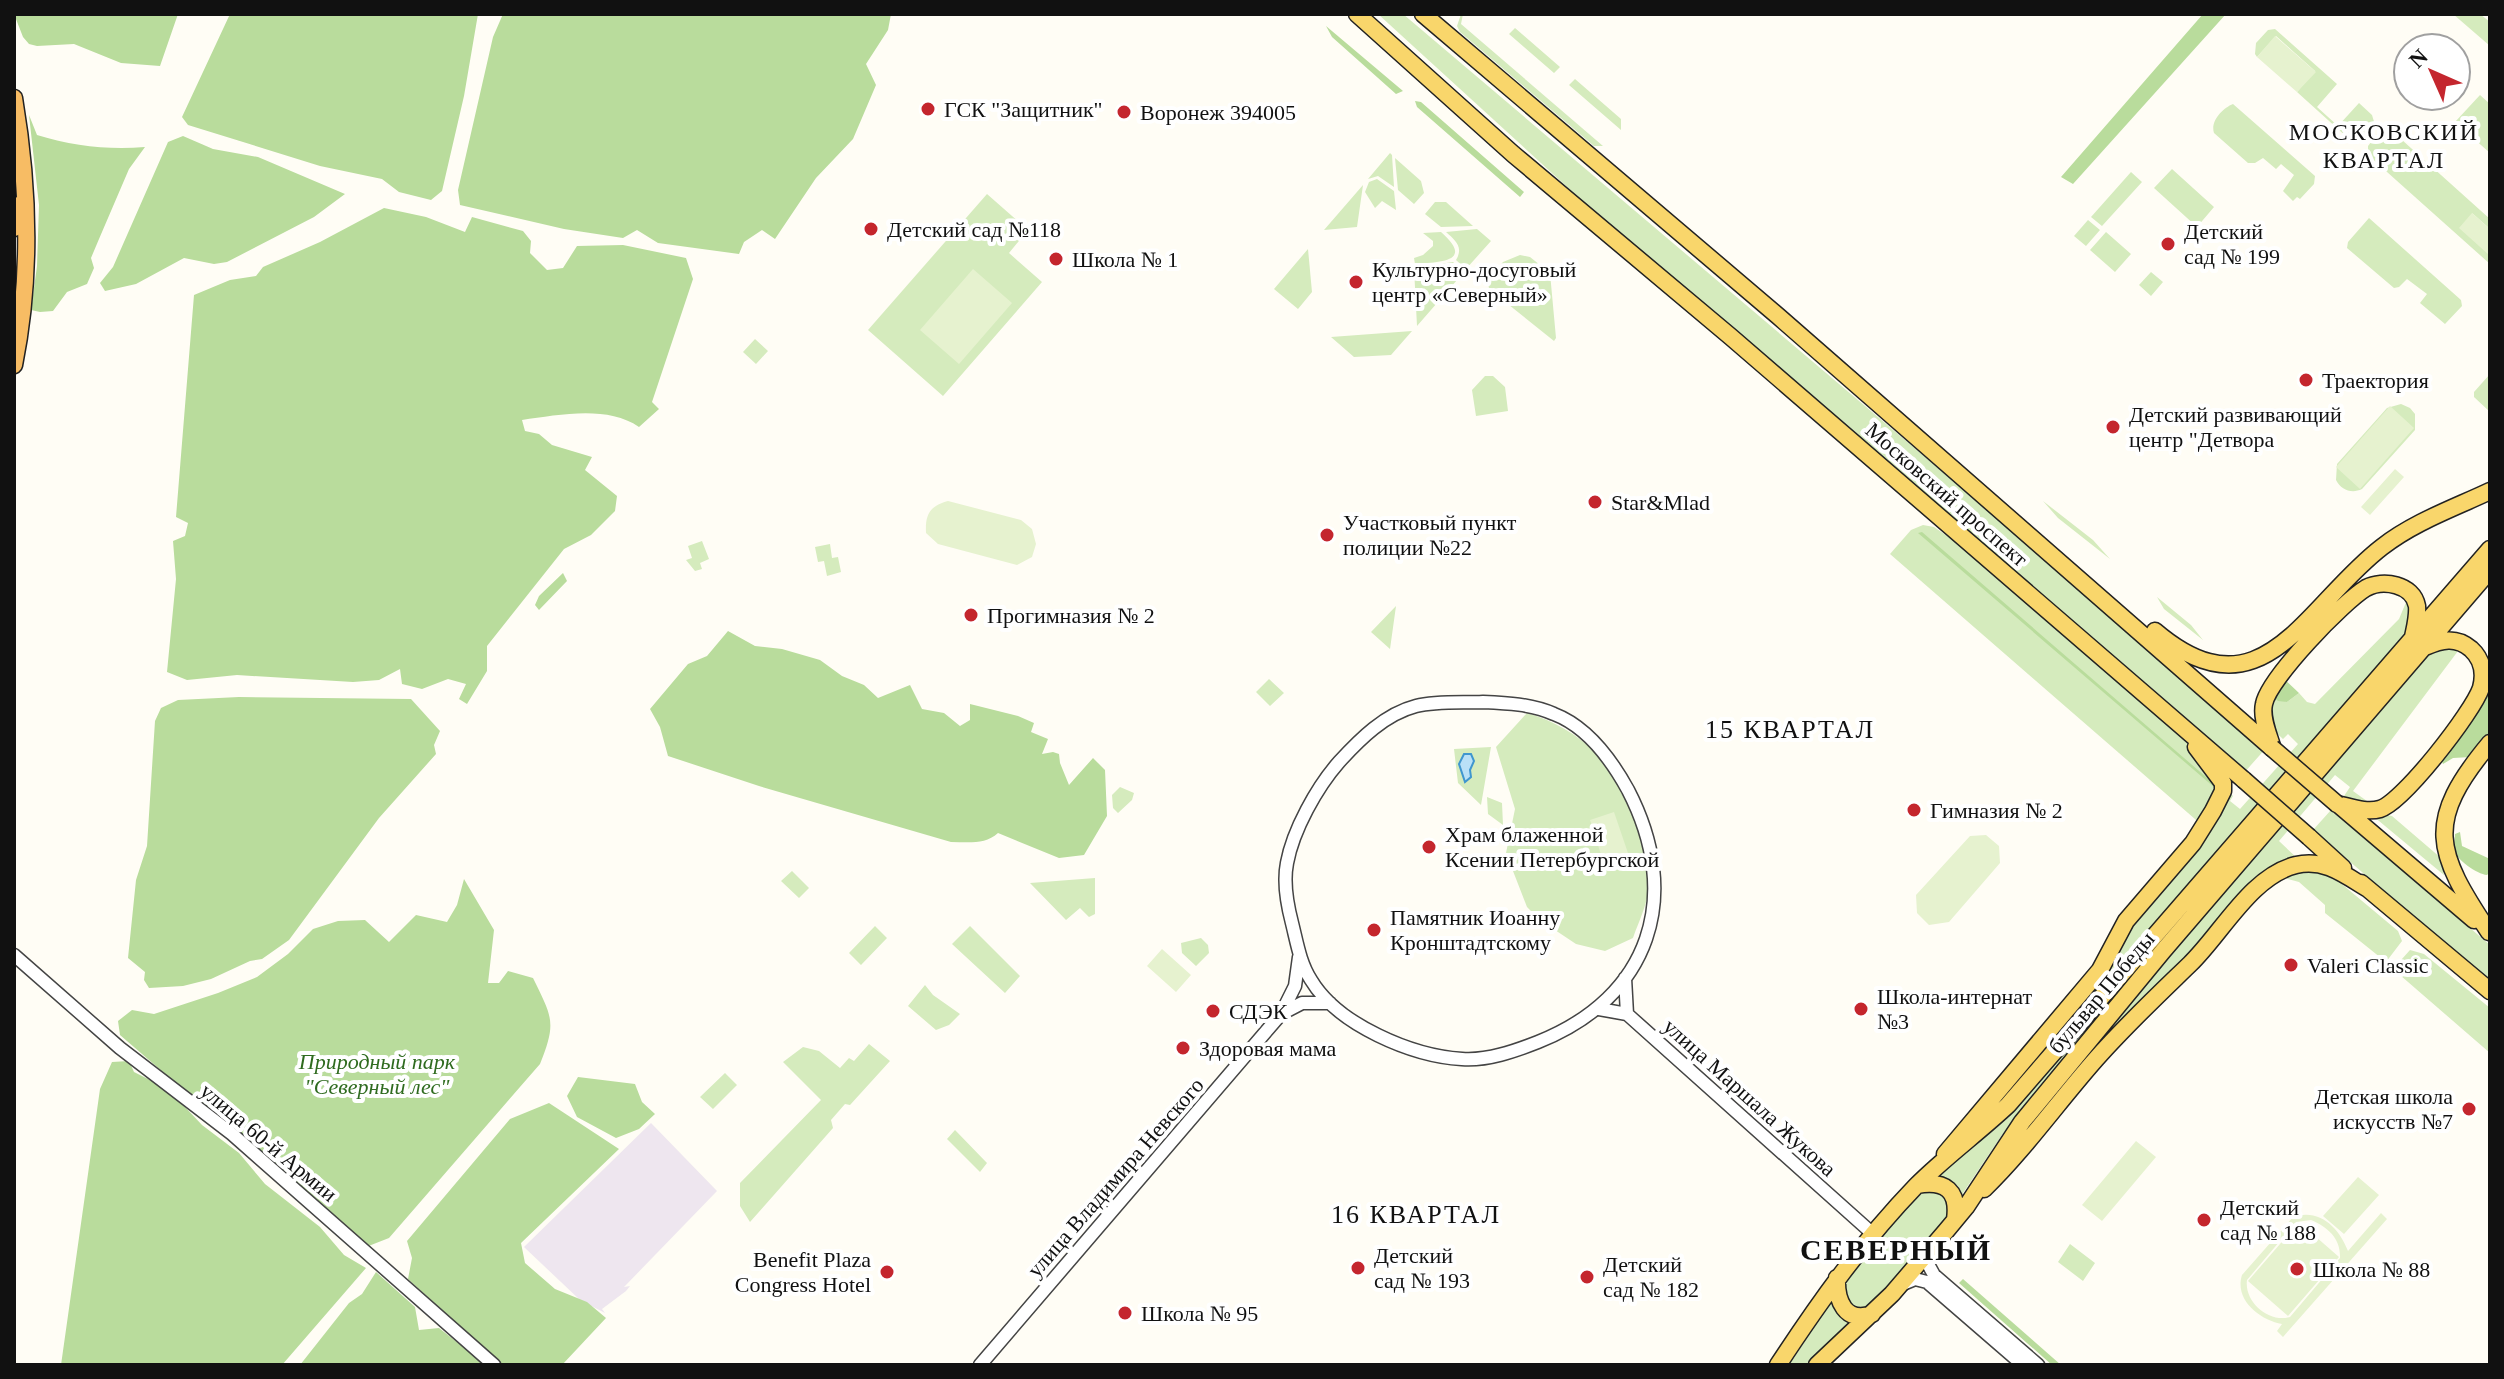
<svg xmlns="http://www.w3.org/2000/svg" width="2504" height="1379" viewBox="0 0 2504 1379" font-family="'Times New Roman',serif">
<rect width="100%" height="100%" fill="#fffdf5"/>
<path fill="#eee6ef" d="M651,1123L717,1191L624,1287L630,1286L626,1291L602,1309L605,1313L580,1300L524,1247Z"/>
<path fill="#d5ebbd" d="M1378,14H1403L2267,747L2243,774L1589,207Z
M1461,14H1463L1461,24L1603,146H1594L1460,32L1457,26Z
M2453,14H2480L2490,22V46Z
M1515,28L1560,67L1554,73L1509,34Z
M2275,29L2337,84L2317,107L2338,126L2359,103L2372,115L2375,125L2361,140L2349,139L2297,92L2315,71L2276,36L2257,57L2255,54L2256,43L2268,30Z
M1575,79L1621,119V130L1569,85Z
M2480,95L2490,104V153L2455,122Z
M2233,104L2315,176L2314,184L2300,199L2297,197L2293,201L2283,191L2294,175L2281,164L2276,169L2263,158L2255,163H2248L2214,133C2210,121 2223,108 2233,104Z
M2387,129L2392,131L2490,219V229L2472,213L2490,253V264L2368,155V146L2379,132Z
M1390,153L1392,155L1394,187L1378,176L1368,179Z
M1395,158L1421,181L1424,193L1414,204L1398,190Z
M2172,169L2214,207L2197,227L2154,188Z
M2131,172L2142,182L2102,226L2091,217Z
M1377,179L1394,191L1396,210L1382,201L1375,208L1365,192L1369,182Z
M1363,185L1357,227L1324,230Z
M987,194L1028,230L1009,253L1042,282L943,396L868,330Z
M1435,202H1446L1473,226L1441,227L1425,214Z
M2369,218L2461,300L2462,306L2445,324L2420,303L2427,294L2407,279L2399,287L2394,288L2347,248L2348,242Z
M2088,220L2100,230L2086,246L2074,236Z
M1477,229L1491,241L1466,269L1456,260C1464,247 1455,240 1446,232Z
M1441,232C1475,262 1440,262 1415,264L1414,258L1423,255L1433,246V241L1423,233Z
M2106,232L2131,254L2115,272L2090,250Z
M1308,249L1312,292L1298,309L1274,289Z
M1520,255L1530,257L1550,273L1556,338L1554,341L1489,289L1488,279L1503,262Z
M1453,262L1464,272L1417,326L1414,268Z
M2151,272L2163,282L2151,296L2139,285Z
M1412,331L1391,355L1354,357L1331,337Z
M755,339L768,351L756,364L743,352Z
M2490,374V412L2474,397V392Z
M1485,376H1493L1505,387L1508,411L1476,416L1472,390Z
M2401,404L2410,408L2415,414V430L2362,489C2352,494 2341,490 2336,480L2337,464L2387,408Z
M2043,501L2093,540L2110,559L2058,518Z
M1923,525L1934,527L1979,558L2188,730L2223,783L2203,826L1890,554L1911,530Z
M702,541L709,559L700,563L702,569L695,571L686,560L692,558L688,546Z
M830,544L832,558L838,557L841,572L827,576L824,561L818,562L815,547Z
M2490,556V564L2020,1112L2002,1135L1961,1196L1958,1186L1936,1173Z
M2157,597L2191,625L2203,640L2164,609Z
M2407,600L2410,613L2407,633L1993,1113L1973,1125L2125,932L2229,792L2233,796L2230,801L2240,809L2298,744L2288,734L2283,739L2270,727L2271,695L2287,702L2299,693L2307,702L2315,704L2399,619Z
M1396,606L1390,649L1371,632Z
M2461,647L2353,791L2371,804L2352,802L2344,796L2350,787L2335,775L2279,841L2298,859C2278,861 2267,871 2253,884L1999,1162L2026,1125L2270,837L2433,648Z
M1269,679L1284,693L1270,706L1256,692Z
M1527,713C1552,720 1577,734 1596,753C1622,779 1647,841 1649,878C1650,900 1640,918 1633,938L1605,951L1576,944L1540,920L1527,907L1506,853L1515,809L1496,747Z
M1491,747L1481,805L1458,783L1454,749Z
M1120,787L1134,793L1132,800L1118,813L1113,808L1112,795Z
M1487,797L1502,803L1503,825L1488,814Z
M2331,810L2490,945V982L2313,830Z
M2377,813L2392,816L2441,858L2444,875L2373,816Z
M2300,869L2331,875L2398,931L2402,941L2386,962L2325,913V905L2299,882L2284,878Z
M792,871L809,888L799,898L781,881Z
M1095,878V914L1089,917L1080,908L1066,920L1030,883Z
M875,926L887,938L861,965L849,953Z
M970,926L1020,976L1005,993L952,944Z
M1201,938L1208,945L1209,953L1196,966L1182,953L1181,943Z
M2410,950L2424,954L2490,1008V1053L2393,969Z
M925,985L933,995L960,1014L949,1025L936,1030L908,1006Z
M869,1044L890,1061L850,1105L845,1104L831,1120L833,1128L750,1222L740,1206V1183L821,1100L783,1062L803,1047L819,1051L840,1068L849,1058L854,1061Z
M725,1073L737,1085L713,1109L700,1097Z
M955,1130L987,1163L980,1172L947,1139Z
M1926,1190L1944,1194L1949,1202L1947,1218L1873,1303L1865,1307H1853L1844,1299L1845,1277L1917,1194Z
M2070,1244L2095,1263L2083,1281L2058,1262Z
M1832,1300L1853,1324L1808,1365H1789Z"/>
<path fill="#b9dc9c" d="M14,14H178L160,66L121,63L74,44L37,46L29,44L23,37Z
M230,14H478L464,96L442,191L431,200L399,192L382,179L320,166L188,125L182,117Z
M503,14H891L888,30L866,64L876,85L853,139L816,178L775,239L762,230L744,242L739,254L658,243L637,230L623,238L564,229L460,205L458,190L493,37Z
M2203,14H2226L2073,184L2061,177Z
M1326,26L1403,91L1396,94L1332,37Z
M1415,101L1421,102L1524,192L1520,197L1417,107Z
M29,115L37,135C73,146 108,150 145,147L129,169L99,239L91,258L94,268L87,284L67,292L53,311L40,312L31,310L37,266L39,205Z
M183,136L213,149L258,157L345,194L314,217L227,262L214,264L184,258L136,284L105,291L100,283L113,267L168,142Z
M384,208L426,217L465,232L472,217L523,231L531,241L530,253L547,270L563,268L577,246L623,245L686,258L693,279L652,402L659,409L639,427C607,405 559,415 522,420L525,431L539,434L552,445L592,457L585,470L617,496L615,511L591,535L564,549L487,646V671L467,704L459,699L466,684L448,679L422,689L402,684L400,669L379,680L353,682L237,675L187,680L167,672L176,579L173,541L185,536L188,523L176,517L194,295L230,280L256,276L263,267L320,242Z
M1922,532L2213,783L2215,788L1918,533Z
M563,573L567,581L539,610L535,605L539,596Z
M728,631L755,646L782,649L820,660L842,676L864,685L878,698L910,685L922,709L944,713L960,726L970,720V704L1018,716L1034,723L1031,732L1048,739L1042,754L1053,752L1059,754L1060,763L1069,785L1093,758L1105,770L1107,816L1084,855L1059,858L998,833C985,845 968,842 951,842L759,786L668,756L660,727L650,709L688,664L707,656Z
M2283,678L2299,693L2287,702L2278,701L2271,695Z
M2490,687V734L2471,757L2453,758L2443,764L2441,760L2448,746C2461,743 2484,701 2490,687Z
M239,697L411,699L440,731L434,745L436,754L379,818L289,940L262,959L250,961L211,979L183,986L149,988L144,980L145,972L128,958L136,880L147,846L155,721L161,708L178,700Z
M2460,832L2462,846L2490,859V872L2487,875C2477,874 2456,860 2454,849C2454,846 2455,837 2455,834Z
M464,879L494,930L488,983H499L508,971L533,978C552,1017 557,1022 540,1064L389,1238L366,1247L120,1035L118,1021L132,1010L154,1014L218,993L257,977L288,954L313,929L338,921L365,920L389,942L416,915L447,922L457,905Z
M129,1061L134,1072L168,1089L202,1125L239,1153L265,1184L320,1227L344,1255L366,1268L282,1365H61L100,1089L112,1062Z
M578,1077L635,1084L642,1102L655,1114L639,1129L616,1138L577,1117L567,1096Z
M549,1103L619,1149L521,1243L525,1263L555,1289L587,1302L606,1318L562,1365H502L408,1279L412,1258L407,1241L510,1119Z
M376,1272L415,1307L419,1330L439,1328L486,1365H300L349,1303L362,1294Z
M1963,1279L2061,1365H2052L1959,1283Z"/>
<path fill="#e6f2cf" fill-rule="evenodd" d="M2275,36L2316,72L2297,92L2257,57Z
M2472,213L2490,229L2489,255L2459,228Z
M973,269L1012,303L959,364L920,330Z
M2390,406L2414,428L2360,489L2336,467Z
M2395,469L2404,477L2370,515L2361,507Z
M948,501L1021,520L1032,529L1036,544L1032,557L1017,565L938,544L926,533C925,514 930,506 948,501Z
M1614,812L1629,856L1604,864L1590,820Z
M1986,835L1999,846L2000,863L1949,922L1929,925L1917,913L1916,895L1970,836Z
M1162,949L1191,975L1176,992L1147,966Z
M2136,1141L2156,1157L2102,1221L2082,1205Z
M2358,1177L2379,1195L2344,1234L2323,1216Z
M2381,1213L2387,1219L2283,1337L2277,1331L2282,1324C2260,1320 2234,1300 2242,1275L2293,1217C2320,1208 2339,1228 2348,1251ZM2311,1220C2328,1227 2341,1239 2340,1258L2290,1317C2269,1323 2244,1302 2247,1280L2296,1222Z
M2299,1222L2339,1257L2288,1316L2248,1281Z"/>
<path fill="#b9e0f7" stroke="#3f96cf" stroke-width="2" d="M1464,754H1471L1474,761L1470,770L1471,777L1465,782L1459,764Z"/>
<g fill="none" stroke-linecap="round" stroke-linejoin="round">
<g stroke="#444" stroke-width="15">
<path id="tertiary" d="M1483,702C1507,703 1531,704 1554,714C1588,727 1611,759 1628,790C1683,896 1651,997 1538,1042C1515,1051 1487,1061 1462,1059C1412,1056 1338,1025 1311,980C1300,963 1297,943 1292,923C1287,904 1283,883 1287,863C1293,830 1317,787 1339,762C1360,739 1385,714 1416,706C1437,701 1462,703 1483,702Z
M14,955L120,1048L232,1134L494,1365
M1625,978L1627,1014L1873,1234
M1599,1009L1627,1014
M1281,1014L1302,1003H1330
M1930,1249L1928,1264L1934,1275L2038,1365
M1903,1284L1915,1279L1927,1282L2023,1365
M980,1365L1281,1014L1295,986L1299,957"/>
</g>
<g stroke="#222" stroke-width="19">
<path id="primary" d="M1357,14L1513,154L1731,337L2244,780
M1423,14L1778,316L2272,748
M2155,631C2262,722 2305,606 2382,547C2414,522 2454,508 2490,491
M2272,746C2268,733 2261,717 2264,704C2269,678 2343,602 2366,588C2383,579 2413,584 2417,606C2418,616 2415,627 2413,637
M2337,804C2351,807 2366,813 2380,809C2403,802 2473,712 2481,688C2485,673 2482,659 2471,649C2456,636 2441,640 2425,647
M2339,805L2474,920
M2309,837L2343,868
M2361,883L2490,991
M2489,932C2435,851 2424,822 2490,743
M1945,1154L2100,970L2126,921L2193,843L2213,811L2223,791V783L2196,747
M1917,1185C1946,1180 1959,1191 1955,1220
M1984,1189C2025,1149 2058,1102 2096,1059C2126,1025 2158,995 2190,964C2222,933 2251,876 2296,865C2324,858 2345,875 2368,889
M1837,1278C1836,1300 1845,1324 1872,1314
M1778,1365C1820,1301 1863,1241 1916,1186C1945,1157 1978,1133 2008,1105L2490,549
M1817,1365L1892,1294L1946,1231L1966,1207L2022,1122L2163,951L2490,570"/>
</g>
<g stroke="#222" stroke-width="19">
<path id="trunk" d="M14,98C29,187 32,276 14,365
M14,205V228"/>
</g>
<use href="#tertiary" stroke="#fff" stroke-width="12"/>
<use href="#primary" stroke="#f9d66b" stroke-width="16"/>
<use href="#trunk" stroke="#f7bc64" stroke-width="16"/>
<g stroke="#222" stroke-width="19" stroke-linecap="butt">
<path id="primary-bridge" d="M2272,748L2337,804
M2244,780L2309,837"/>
</g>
<use href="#primary-bridge" stroke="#f9d66b" stroke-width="16"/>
</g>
<g fill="#c4262e" stroke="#fff" stroke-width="3">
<circle cx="928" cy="109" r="8"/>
<circle cx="1124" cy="112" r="8"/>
<circle cx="871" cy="229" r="8"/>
<circle cx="2168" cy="244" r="8"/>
<circle cx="1056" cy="259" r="8"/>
<circle cx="1356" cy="282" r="8"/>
<circle cx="2306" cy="380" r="8"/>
<circle cx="2113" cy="427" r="8"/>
<circle cx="1595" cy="502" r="8"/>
<circle cx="1327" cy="535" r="8"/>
<circle cx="971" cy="615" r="8"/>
<circle cx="1914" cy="810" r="8"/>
<circle cx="1429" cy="847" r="8"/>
<circle cx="1374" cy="930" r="8"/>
<circle cx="2291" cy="965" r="8"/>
<circle cx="1861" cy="1009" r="8"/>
<circle cx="1213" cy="1011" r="8"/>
<circle cx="1183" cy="1048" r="8"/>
<circle cx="2469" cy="1109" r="8"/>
<circle cx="2204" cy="1220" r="8"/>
<circle cx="1358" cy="1268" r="8"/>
<circle cx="2297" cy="1269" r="8"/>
<circle cx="887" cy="1272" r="8"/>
<circle cx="1587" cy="1277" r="8"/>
<circle cx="1125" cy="1313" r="8"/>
</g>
<g text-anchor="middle" stroke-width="8" stroke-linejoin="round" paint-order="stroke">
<g font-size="22" fill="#111" stroke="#fff" text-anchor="start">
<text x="944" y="117">ГСК "Защитник"</text>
<text x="1140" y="120">Воронеж 394005</text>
<text x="887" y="237">Детский сад №118</text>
<text x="2184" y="239">Детский<tspan x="2184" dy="25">сад № 199</tspan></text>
<text x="1072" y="267">Школа № 1</text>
<text x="1372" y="277">Культурно-досуговый<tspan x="1372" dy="25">центр «Северный»</tspan></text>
<text x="2322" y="388">Траектория</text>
<text x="2129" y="422">Детский развивающий<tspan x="2129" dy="25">центр "Детвора</tspan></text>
<text x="1611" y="510">Star&amp;Mlad</text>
<text x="1343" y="530">Участковый пункт<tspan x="1343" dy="25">полиции №22</tspan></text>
<text x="987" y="623">Прогимназия № 2</text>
<text x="1930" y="818">Гимназия № 2</text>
<text x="1445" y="842">Храм блаженной<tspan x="1445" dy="25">Ксении Петербургской</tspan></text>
<text x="1390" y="925">Памятник Иоанну<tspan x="1390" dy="25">Кронштадтскому</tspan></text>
<text x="2307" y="973">Valeri Classic</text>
<text x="1877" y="1004">Школа-интернат<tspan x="1877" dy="25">№3</tspan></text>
<text x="1229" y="1019">СДЭК</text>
<text x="1199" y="1056">Здоровая мама</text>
<text x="2453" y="1104" text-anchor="end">Детская школа<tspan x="2453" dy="25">искусств №7</tspan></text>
<text x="2220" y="1215">Детский<tspan x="2220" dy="25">сад № 188</tspan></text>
<text x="1374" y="1263">Детский<tspan x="1374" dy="25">сад № 193</tspan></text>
<text x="871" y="1267" text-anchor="end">Benefit Plaza<tspan x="871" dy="25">Congress Hotel</tspan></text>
<text x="1603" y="1272">Детский<tspan x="1603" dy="25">сад № 182</tspan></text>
<text x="2313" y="1277">Школа № 88</text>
<text x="1141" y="1321">Школа № 95</text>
</g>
<g font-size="22" fill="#111" stroke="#fff">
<text transform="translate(1947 494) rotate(41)" y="8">Московский проспект</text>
<text transform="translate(2101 992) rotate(-50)" y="8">бульвар Победы</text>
<text transform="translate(1750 1097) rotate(42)" y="8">улица Маршала Жукова</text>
<text transform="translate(269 1142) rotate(40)" y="8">улица 60-й Армии</text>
<text transform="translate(1115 1177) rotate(-49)" y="8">улица Владимира Невского</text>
</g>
<g font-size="22" font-style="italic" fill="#2f6b1f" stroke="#fff">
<text x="377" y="1069">Природный парк<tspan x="377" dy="25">"Северный лес"</tspan></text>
</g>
<g font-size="24" letter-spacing="2" fill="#111" stroke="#fff">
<text x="2384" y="140">МОСКОВСКИЙ<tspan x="2384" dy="28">КВАРТАЛ</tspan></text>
</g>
<g font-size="26" letter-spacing="2" fill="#111" stroke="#fff">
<text x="1790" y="738">15 КВАРТАЛ</text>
<text x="1416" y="1223">16 КВАРТАЛ</text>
</g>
<g font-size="30" font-weight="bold" letter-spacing="2" fill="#111" stroke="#fff">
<text x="1896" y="1260">СЕВЕРНЫЙ</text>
</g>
</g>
<rect width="2504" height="1379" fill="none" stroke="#111111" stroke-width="32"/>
<g transform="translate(2432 72) rotate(315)"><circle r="38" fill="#ffffff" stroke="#a0a0a0" stroke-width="2"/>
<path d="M0-6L14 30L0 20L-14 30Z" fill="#c4262e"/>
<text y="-12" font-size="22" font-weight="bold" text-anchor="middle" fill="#111111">N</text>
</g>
</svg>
